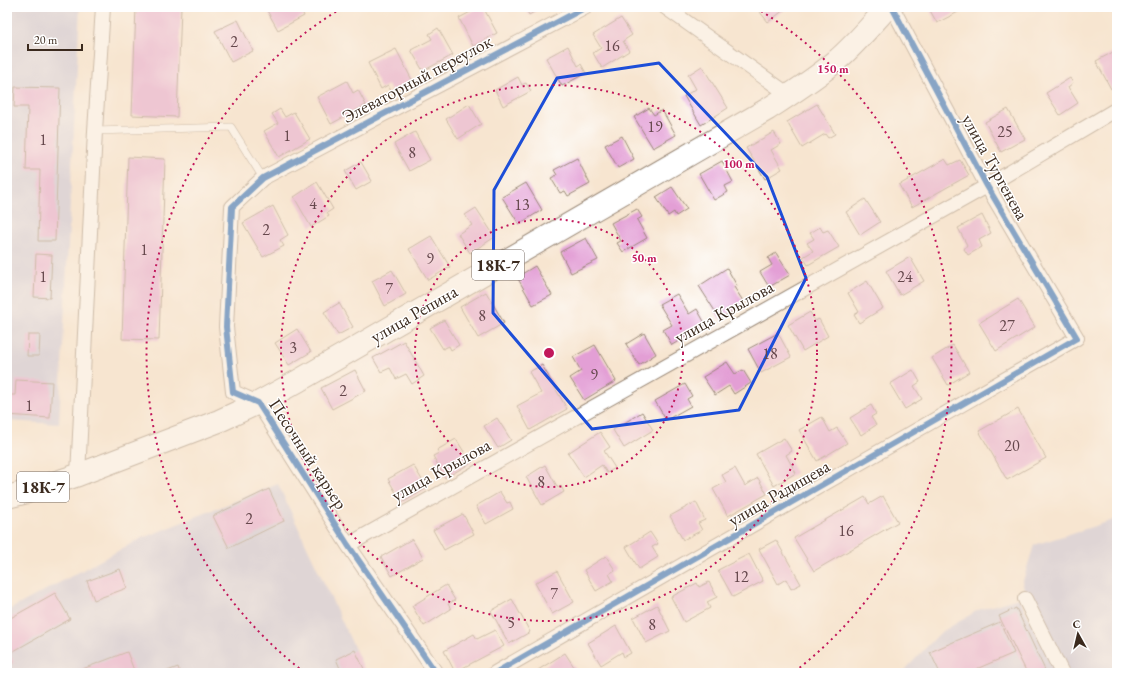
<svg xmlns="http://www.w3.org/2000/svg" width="1124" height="680" viewBox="0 0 1124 680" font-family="'EB Garamond',serif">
<rect width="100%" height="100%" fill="#fff"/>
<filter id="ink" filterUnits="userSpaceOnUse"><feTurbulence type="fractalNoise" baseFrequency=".025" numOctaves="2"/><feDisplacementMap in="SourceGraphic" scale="8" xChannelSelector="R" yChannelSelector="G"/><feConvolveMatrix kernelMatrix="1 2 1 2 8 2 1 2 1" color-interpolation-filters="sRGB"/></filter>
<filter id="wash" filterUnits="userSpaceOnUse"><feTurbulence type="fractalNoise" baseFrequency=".012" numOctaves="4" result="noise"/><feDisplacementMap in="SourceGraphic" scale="16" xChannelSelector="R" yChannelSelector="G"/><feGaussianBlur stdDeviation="0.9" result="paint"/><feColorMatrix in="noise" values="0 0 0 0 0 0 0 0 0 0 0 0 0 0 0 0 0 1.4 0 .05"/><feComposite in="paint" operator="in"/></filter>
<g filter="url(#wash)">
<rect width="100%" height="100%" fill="#f7e5d0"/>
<path fill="#c2c2dc" d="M7,7H80L59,424L7,421Z
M278,484L366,673H7V611L140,539Z
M1117,519V673H1067L1022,584L1034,545Z
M1019,598L1057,673H902L940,633L978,610Z"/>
<g id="blocks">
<path fill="#e39fd5" d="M136,7H181L177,117L132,115Z
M265,7H294V8L300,7L304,16L278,30Z
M480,7H483L497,33L473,46L459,18Z
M525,7H543L529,15Z
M756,7H788L768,22Z
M928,7H958L960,11L937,23Z
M621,18L632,35L623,41L629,51L602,68L593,53L601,48L593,35Z
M238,20L253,51L231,62L215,31Z
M438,28L453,55L423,71L411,50L432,39L429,34Z
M568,46L578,66L581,64L586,73L562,86L546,58Z
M396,49L412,80L391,91L388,85L381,89L368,63Z
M1117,50V85L1111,89L1096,61Z
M702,66L728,108L701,125L684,96L696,89L688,75Z
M518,77L522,85L526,83L531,91L503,106L495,90Z
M1070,78L1073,83L1068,87L1078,103L1060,115L1046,93Z
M347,81L353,93L358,90L366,105L331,124L317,97Z
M15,87L60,88L55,241H38L40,170H26L28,107H14Z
M469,104L481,124L458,139L446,119Z
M817,104L835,134L828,138L825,134L802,148L787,122Z
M649,108L654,115L662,110L676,135L653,148L634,117Z
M280,109L285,117L294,112L310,139L279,157L264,131L278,123L272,114Z
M1008,109L1025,139L1001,152L985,122Z
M415,132L430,160L409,171L394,144Z
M774,132L781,144L771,150L782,169L765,179L746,148Z
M622,136L634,159L618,168L605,145Z
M128,157L165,159L159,340L122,339Z
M577,158L590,184L568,196L565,191L560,193L551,178L557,175L554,170Z
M945,159L949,165L960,160L969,175L912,207L899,185Z
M722,161L733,182L725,186L728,192L714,200L699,174Z
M361,162L372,181L356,190L345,171Z
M317,182L333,209L327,213L329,216L311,227L294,197Z
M526,183L542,210L519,224L502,197Z
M672,187L687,209L676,216L674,212L668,216L656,197Z
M865,199L880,222L860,235L846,212Z
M273,206L288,235L280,240L284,246L263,257L243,223Z
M476,208L495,237L470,253L458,234L472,225L465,215Z
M637,209L642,217L637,220L647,238L623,252L617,243L621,241L611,223Z
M982,215L991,233L979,240L982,247L968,255L964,249L967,245L958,228Z
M820,227L823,232L828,230L839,247L808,265L803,257L813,251L807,243L814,239L810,233Z
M431,236L450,267L428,280L409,249Z
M586,238L598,260L571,273L560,252Z
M776,253L790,275L769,287L760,272L772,265L768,258Z
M36,254L52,255L50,298L34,297Z
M910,257L924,281L900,295L886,271Z
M535,266L552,295L533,305L517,277Z
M727,268L737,286L734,287L745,304L720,319L699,286Z
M392,270L406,294L385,306L372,281Z
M867,281L883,308L859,323L854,315L859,312L848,293Z
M486,292L504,323L478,338L460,307Z
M677,294L689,314L697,309L706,325L672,345L663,330L672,325L659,304Z
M1018,299L1035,327L996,351L979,323Z
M339,303L353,327L338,335L324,312Z
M810,312L815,321L819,319L828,336L803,351L788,325Z
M444,320L459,345L451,350L449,346L443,349L430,328Z
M297,329L311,352L289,365L275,343Z
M644,333L656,354L639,365L626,344Z
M778,333L791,357L761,373L748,349Z
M28,335H40L39,356H27Z
M404,341L424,376L412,384L406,374L396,379L390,368L381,372L373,358Z
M595,345L616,381L584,400L570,378L581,371L573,357Z
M953,345L969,372L948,385L932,358Z
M727,362L735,374L743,370L751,383L734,394L729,386L715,395L703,377Z
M542,365L567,409L530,430L517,406L541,393L529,372Z
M355,370L366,391L332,409L321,388Z
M913,370L920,382L914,386L922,399L905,409L890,384Z
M16,380L52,382L50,418L7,415V395H15Z
M685,384L692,396L687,399L691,406L666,420L655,401Z
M871,405L876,414L871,417L876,425L861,435L850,418Z
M1018,409L1046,458L1007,480L979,431Z
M642,412L653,430L624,448L613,430Z
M822,417L830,432L837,428L847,443L817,461L799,430Z
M497,418L511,440L498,448L484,426Z
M600,432L610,447L604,451L615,468L607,473L602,465L584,477L568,453Z
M784,438L792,451L786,455L796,473L774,486L756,454Z
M456,439L471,463L445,478L433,456L439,453L437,450Z
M413,465L427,488L402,503L388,479Z
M545,465L558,488L561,486L564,492L542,505L526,477Z
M735,468L745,486L758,478L767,494L728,516L713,489L726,482L722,475Z
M269,489L284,521L229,548L213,516Z
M500,492L507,503L510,502L513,509L486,524L476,506Z
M883,496L898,522L814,571L794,538L865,497L869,504Z
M696,502L705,520L698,523L702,530L683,540L670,516Z
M463,514L474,534L444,550L433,530Z
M650,532L658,544L652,547L658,557L639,569L626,547Z
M412,539L423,558L392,576L381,557Z
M776,540L801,584L791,589L786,579L778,584L759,549Z
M749,554L763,581L733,597L718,570Z
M606,556L615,570L609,574L613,581L596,591L584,570Z
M120,569L127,588L94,600L87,581Z
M557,571L574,602L552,614L535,583Z
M709,582L717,597L707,602L710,608L684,622L671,597L697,583L699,587Z
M446,585L455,600L448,604L451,609L424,626L412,606Z
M55,593L70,619L12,652L7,643V620Z
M512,599L530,632L509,644L491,611Z
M657,605L670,631L646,643L633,618Z
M1016,608L1045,670L1040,673H1027L999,616Z
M1000,622L1014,653L967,673H940L930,652Z
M616,626L631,653L624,657L622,652L601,665L588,643Z
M495,630L504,646L455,672L444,651L474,634L477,639Z
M7,650L14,662L7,666Z
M355,650L366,673H342L336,659Z
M127,652L135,673H72Z
M565,653L578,673H540L538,670Z
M178,667L180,673H162Z"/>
</g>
</g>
<g filter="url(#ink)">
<use href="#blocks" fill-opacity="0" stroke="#987" stroke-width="1"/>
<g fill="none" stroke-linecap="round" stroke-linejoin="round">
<g stroke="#987" stroke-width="8">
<path id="lane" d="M95,131L231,127L263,178"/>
</g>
<g stroke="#987" stroke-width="16">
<path id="street" d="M665,7L789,95
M78,475L95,131L103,7
M348,545L987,186L1117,109
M1025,599L1062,673
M436,673L348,545L258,403L233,392L226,327L232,207L263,178L586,7
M495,673L1077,338L987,186L892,7"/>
</g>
<g stroke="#987" stroke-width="24">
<path id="primary" d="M7,497L27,492L78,475L219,421L258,403L298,381L768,109C791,94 815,79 836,61C855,45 871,25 888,7"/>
</g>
<use href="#lane" stroke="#fff" stroke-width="7"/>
<use href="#street" stroke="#fff" stroke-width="14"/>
<use href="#primary" stroke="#fff" stroke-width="22"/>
<g stroke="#fff" stroke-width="8">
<path id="cycleway" d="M436,673L348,545L258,403L233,392L226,327L232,207L263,178L586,7
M495,673L1077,338L987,186L892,7"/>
</g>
<use href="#cycleway" stroke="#0057b8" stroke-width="6"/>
</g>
</g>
<path d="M0 0H1124V680H0ZM659,63L767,177L806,278L739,410L592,429L493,313L494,190L557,78Z" fill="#f7e5d0" fill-opacity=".55" fill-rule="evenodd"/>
<path fill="none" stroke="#1d4ed8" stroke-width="3" stroke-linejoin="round" d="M659,63L767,177L806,278L739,410L592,429L493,313L494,190L557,78Z"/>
<g fill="none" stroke="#c2185b" stroke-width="2" stroke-dasharray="2 4">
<circle cx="549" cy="353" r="134"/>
<circle cx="549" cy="353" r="268"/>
<path d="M304 672A402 402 0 0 1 342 8M756 8A402 402 0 0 1 794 672"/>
</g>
<g text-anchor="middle" stroke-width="3" stroke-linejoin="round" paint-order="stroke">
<g font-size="16" fill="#65474c">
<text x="234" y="47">2</text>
<text x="612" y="51">16</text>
<text x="655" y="132">19</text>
<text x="1005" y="137">25</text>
<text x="287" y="141">1</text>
<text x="43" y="145">1</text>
<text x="412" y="158">8</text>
<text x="313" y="209">4</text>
<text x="522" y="210">13</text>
<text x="266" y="235">2</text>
<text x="144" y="255">1</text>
<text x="430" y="264">9</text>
<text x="43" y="282">1</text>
<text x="905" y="282">24</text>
<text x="389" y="294">7</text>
<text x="482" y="321">8</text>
<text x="1007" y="331">27</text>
<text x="293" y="353">3</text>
<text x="770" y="359">18</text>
<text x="594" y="380">9</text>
<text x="343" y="396">2</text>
<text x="29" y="411">1</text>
<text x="1012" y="451">20</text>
<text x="541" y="487">8</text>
<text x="249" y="524">2</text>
<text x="846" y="536">16</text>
<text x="741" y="582">12</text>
<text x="554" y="599">7</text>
<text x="511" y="628">5</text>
<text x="652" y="630">8</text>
</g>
<g fill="#fff" stroke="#766a62" stroke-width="1">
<rect x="472" y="250" width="52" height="30" rx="3"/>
<rect x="17" y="472" width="52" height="30" rx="3"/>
</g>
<g font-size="17" font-weight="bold" fill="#3b2a1e">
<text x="498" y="271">18К-7</text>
<text x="43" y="493">18К-7</text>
</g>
<g font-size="18" fill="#3b2a1e" stroke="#fff">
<text transform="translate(417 79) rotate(-28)" y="6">Элеваторный переулок</text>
<text transform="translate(995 167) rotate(61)" y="6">улица Тургенева</text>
<text transform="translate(724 312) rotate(-29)" y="6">улица Крылова</text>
<text transform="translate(414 314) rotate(-30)" y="6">улица Репина</text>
<text transform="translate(308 454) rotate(57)" y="6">Песочный карьер</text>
<text transform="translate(441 470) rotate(-29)" y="6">улица Крылова</text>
<text transform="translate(779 493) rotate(-30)" y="6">улица Радищева</text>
</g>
</g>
<circle cx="549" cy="353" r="6" fill="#c2185b" stroke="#fff" stroke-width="2"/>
<g font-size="12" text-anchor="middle" font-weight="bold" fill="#c2185b" stroke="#fff" stroke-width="3" stroke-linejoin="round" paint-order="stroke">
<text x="833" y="73">150 m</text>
<text x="739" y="168">100 m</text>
<text x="644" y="262">50 m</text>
</g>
<rect width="1124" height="680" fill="none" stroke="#fff" stroke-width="24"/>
<g transform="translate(1078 634) rotate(352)" stroke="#ffffff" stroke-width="3" paint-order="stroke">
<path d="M0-3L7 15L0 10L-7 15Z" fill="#3b2a1e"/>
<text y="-6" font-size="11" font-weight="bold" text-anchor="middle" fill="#3b2a1e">С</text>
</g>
<path d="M28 44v6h54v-6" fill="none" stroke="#3b2a1e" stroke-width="2"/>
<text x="34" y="44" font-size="12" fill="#3b2a1e" stroke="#ffffff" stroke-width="3" paint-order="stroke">20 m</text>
</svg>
